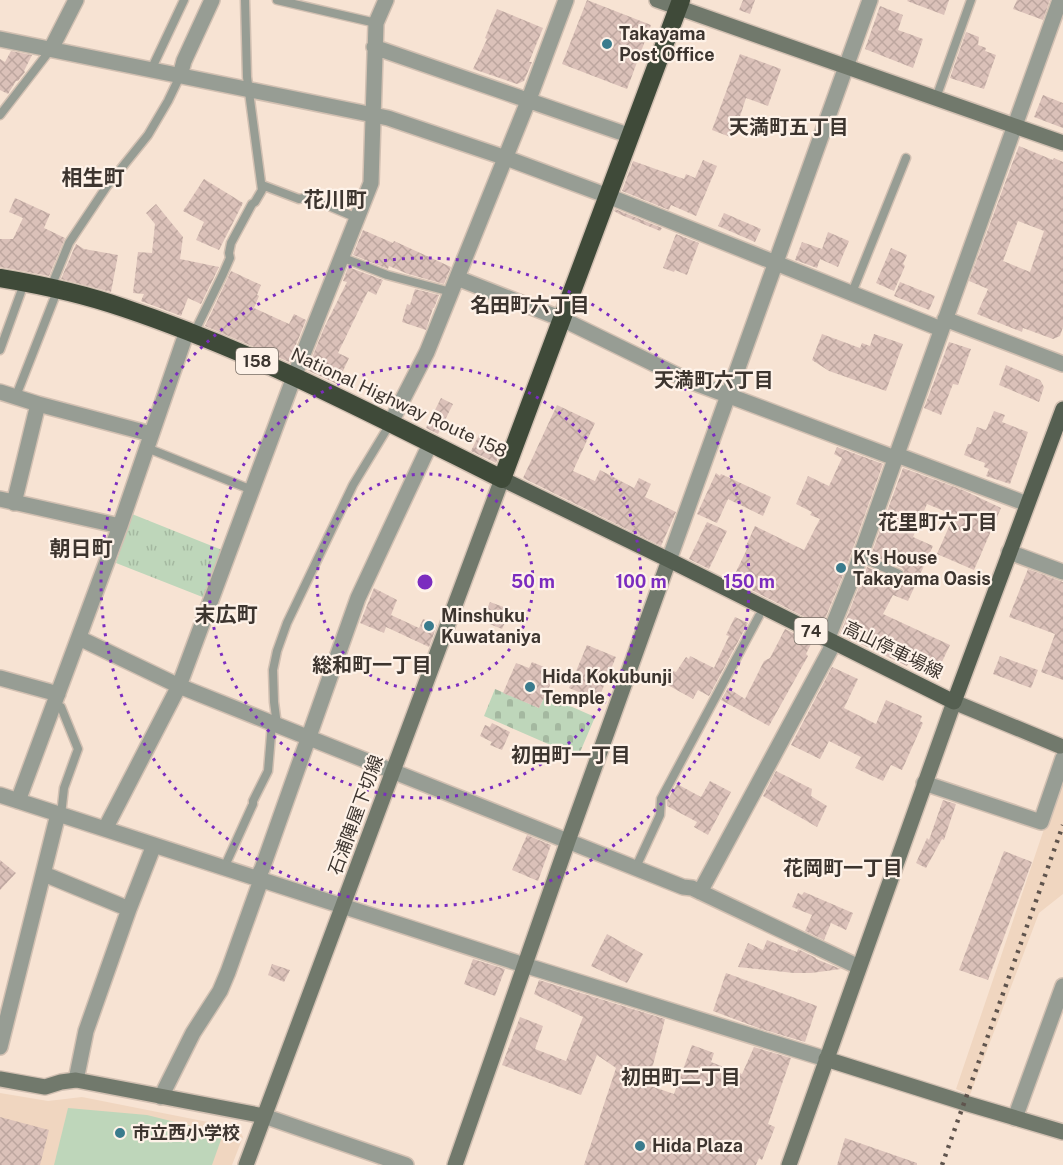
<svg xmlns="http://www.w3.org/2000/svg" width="1063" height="1165" viewBox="0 0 1063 1165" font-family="'Public Sans','Noto Sans JP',sans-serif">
<defs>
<pattern id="cemetery-stones" width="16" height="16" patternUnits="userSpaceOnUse" patternTransform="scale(1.5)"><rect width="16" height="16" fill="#bed6ba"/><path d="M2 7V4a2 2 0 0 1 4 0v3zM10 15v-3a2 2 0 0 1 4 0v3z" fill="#a4b8a0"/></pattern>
<pattern id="park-tufts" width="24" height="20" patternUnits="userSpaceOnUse" patternTransform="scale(1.5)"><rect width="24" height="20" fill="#bed6ba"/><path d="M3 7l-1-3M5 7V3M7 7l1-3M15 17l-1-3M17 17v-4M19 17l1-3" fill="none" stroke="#a4b8a0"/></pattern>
<pattern id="building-cross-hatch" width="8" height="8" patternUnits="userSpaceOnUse" patternTransform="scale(1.5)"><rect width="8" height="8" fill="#dbc1b9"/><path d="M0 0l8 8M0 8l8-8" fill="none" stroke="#bda69f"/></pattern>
</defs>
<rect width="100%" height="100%" fill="#f7e3d3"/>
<path fill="#f0d6c0" d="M1063,773V894L1039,913L970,1095L956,1089Z
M0,1093L48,1101L82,1097L238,1128L243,1137L232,1165H0Z"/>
<path fill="#bed6ba" d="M68,1108L147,1115L223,1134L212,1165H54Z"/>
<path fill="url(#cemetery-stones)" d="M495,689L539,708L545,695L595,717L578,757L484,716Z"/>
<path fill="url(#park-tufts)" d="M132,514L222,550L205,598L116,563Z"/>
<path fill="url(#building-cross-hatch)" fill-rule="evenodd" d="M587,0L651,25L627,89L562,64Z
M743,0H755L750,14L739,10Z
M908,0H949L944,15L907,1Z
M1017,0H1050L1043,20L1013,9Z
M880,6L903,15L898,30L923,39L913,68L865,49Z
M497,9L543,28L529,62H532L524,81L517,84L473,69L487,39L485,38Z
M966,32L979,37L978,45L986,48L985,51L996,55L984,89L950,78Z
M11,51L32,55L24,71L25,72L18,81H16L8,94L0,90V59L5,62Z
M740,54L781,69L768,106L746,98L733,138L712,130Z
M1043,95L1063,103V128L1034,117Z
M1019,146L1053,160L1054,158L1063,162V327L1060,336L1053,339L1023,328L1022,332L977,314L988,289L969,281L1012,164ZM1018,221L1044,231L1030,272L1003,261Z
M703,160L717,166L696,216L671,205L669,210L622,191L633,161L684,179L686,174L695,178Z
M204,179L243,203L219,250L196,240L204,222L183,211Z
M15,198L50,214L44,228L65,238L49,276L0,267V239H13L23,218L9,212Z
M156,204L183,237L180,259L219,267L201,304L188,298L181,316L141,301L144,294L133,293L138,252L152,253L155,224L146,213Z
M615,209L662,228L660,231L619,214L614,211Z
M724,213L761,229L755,242L718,226Z
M363,230L393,243L394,241L451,267L444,284L408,274L389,266L388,269L353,255Z
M828,232L849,241L838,267L820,259L817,268L795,260L802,242L822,249Z
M676,234L699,243L687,275L675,270L674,272L663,268Z
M76,244L84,249L118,255L111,292L61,279Z
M891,248L907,255L903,264L905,266L894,291L876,283Z
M348,267L383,280L376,295L368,291L338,353L349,358L337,384L307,370L324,328L347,282L343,281Z
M231,271L261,285L257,295L259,296L254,308L289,324L294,314L306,320L289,362L205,326Z
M900,282L935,296L929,310L894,296Z
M415,289L439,295L434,308H433L426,330L402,322L407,304L410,305Z
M822,334L860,348L862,343L870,346L874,334L903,344L886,391L829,371L812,360Z
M949,342L971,349L958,385L953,384L941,415L924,408Z
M1006,365L1040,380L1044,387L1039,402L999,385Z
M441,398L453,404L438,434L426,428Z
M557,405L595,423L573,471L595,481L600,470L634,488L639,478L651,484L645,497L676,512L661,546L523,478Z
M994,411L1005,415L1002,422L1028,432L1010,484L986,476L989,469L984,467L985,463L964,455L968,444H971L977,427L986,430Z
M479,435L502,446L496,463L471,451Z
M837,447L883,464L846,568L822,626L732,580L748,547L746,546L755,526L804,550L820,519L810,515L812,512L796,504L808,476L829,486L842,458L834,454Z
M903,468L963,490L1001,508L974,570L937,554L954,515L927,504L913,537L933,546L908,601L893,595L883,614L950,645L940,666L933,669L911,658L907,666L840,634L867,567L897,580L902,579L905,576L904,571L902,568L871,555Z
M716,473L720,476L721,474L771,497L763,516L728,499L717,523L697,514Z
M707,522L727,531L709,569L689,559Z
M1028,569L1063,582V680L1041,672L1055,634L1009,617Z
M374,588L397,600L391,615L419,628L423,619L437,625L429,647L386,627L384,633L360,623Z
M490,602L511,610L502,629L482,621Z
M735,617L748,623L709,696L698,690L693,699L666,684L673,671L676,672L686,657L689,659L690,656L714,668L729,636L726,635Z
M785,629L812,642L806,654L808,656L769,726L721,700L728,688L745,699L764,661L770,658Z
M587,645L616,657L598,700L569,688Z
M1000,656L1038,670L1031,688L993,674Z
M532,662L544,667L541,673L553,679L539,708L503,693L516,663L529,668Z
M832,667L858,679L844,708L876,724L886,700L922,716L920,721L923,723L902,770L891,765L883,781L855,768L861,757L829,741L820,759L791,745Z
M492,723L510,732L502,750L490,745L492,742L480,736L485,725L490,727Z
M776,771L812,789L811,796L827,806L817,827L763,796Z
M710,781L731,792L708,835L694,827L697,822L667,806V801L677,784L701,797Z
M943,800L956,804L944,840L942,839L926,868L916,863L927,838L929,840Z
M527,835L551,845L538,881L512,870Z
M1004,851L1032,862L988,980L959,970Z
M0,860L16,873L0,890Z
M804,892L853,913L846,930L831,923L824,940L805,931L812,915L792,907L798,893L802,895Z
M607,934L643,954L627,983L591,966Z
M767,940L797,952L798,949L816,958V959L841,969L811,973H794L738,967L748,943L763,950Z
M473,959L505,969L495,996L464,984Z
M272,964L290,970L284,982L268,975Z
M726,973L817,1006L805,1042L761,1029L713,1011Z
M539,980L665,1019L653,1065L642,1083L674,1094L692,1045L714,1053L711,1062L742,1074L754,1047L791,1058L768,1124L775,1127L762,1160L759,1158L756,1165H584L616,1068L597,1055L581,1095L502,1065L520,1017L543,1026L535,1049L566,1061L583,1017L534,994Z
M0,1117L49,1130L40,1165H0Z
M845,1138L917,1163V1165H837Z"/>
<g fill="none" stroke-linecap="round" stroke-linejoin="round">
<g stroke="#d2c0b2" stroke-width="11">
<path id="lane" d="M277,0L376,23
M151,70L184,0
M936,98L971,0
M0,115L51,49
M262,185L299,199L308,197L357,218
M341,257L387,275L451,292
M51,287L69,243L107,186L148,135L168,101L180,76
M851,295L906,158
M194,333L223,274L230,258L229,253L231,243L252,204L255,202L262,190L247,77L245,0
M0,350L21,292
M16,396L54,299
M147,448L252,490
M860,557L899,574
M55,704L61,707L78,749L64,788L61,815
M277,725L274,702L273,670L277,651L287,623L353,485L390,424
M636,867L660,815L661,799L759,616
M224,868L253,804V801L268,771L272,723"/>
</g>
<g stroke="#d2c0b2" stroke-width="18">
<path id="street" d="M0,39L388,118L506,158L608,196L941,329
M374,47L631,136
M51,49L76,0
M180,76L184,61L212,0
M457,278L562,319L687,380L895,458
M945,319L1063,364
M0,392L38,404L151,434
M390,424L427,352L529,99L566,0
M897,455L1027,504
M0,499L120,526
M14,503L38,404
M1009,552L1063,572
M669,560L870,0
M79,638L179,686L683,887L692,888L859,967
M827,640L855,571L1060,0
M0,678L58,694
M924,783L1041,822L1063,758
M0,795L524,965L826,1059
M18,801L120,526L187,331
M105,829L179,686L294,377L371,183L376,23L386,0
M44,874L129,909
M257,878L262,869L358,598L430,444
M700,892L834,643
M0,1047L58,814
M76,1080L86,1031L129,909L154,845
M161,1097L193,1033L220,991L228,972L261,880
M264,1116L406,1165
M1015,1118L1063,986"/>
</g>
<g stroke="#d2c0b2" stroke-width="18">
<path id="secondary" d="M657,0L1063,143
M826,1059L965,1103L1063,1132
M0,1079L45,1087L61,1082L76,1080L264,1116
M246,1165L502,479
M455,1165L568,841L669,560
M789,1165L954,702L1060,746"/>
</g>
<g stroke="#d2c0b2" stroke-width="18">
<path id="primary" d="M502,479L669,560L954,702L1063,409"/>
</g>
<g stroke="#d2c0b2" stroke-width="21">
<path id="highway" d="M0,278C42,285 84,294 124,308C255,352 378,417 502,479L681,0"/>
</g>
<use href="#lane" stroke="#979d94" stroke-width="8"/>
<use href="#street" stroke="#979d94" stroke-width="15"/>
<use href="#secondary" stroke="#71796c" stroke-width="15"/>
<use href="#primary" stroke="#555f51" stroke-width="15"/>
<use href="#highway" stroke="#3f4a39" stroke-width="18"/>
<path stroke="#5f544d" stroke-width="4.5" stroke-dasharray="3 6" stroke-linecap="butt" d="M942,1165L1063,825"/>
</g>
<g fill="none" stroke="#7b2cbf" stroke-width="3" stroke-dasharray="3 6">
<circle cx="425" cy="582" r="108"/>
<circle cx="425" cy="582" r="216"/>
<circle cx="425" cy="582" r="324"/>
</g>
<g fill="#3a7b8d" stroke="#fef2e8" stroke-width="2">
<circle cx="607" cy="44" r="6"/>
<circle cx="841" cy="568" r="6"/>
<circle cx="429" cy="626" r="6"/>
<circle cx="530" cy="687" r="6"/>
<circle cx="120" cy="1133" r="6"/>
<circle cx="640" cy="1146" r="6"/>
</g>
<g text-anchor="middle" stroke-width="4.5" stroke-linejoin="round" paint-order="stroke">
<g fill="#fef2e8" stroke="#776e66" stroke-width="1.5">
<rect x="236" y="348" width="42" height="26" rx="4.5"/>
<rect x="794.5" y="618" width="33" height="26" rx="4.5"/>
</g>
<g font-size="16" font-weight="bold" fill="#3d352f">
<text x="257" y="367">158</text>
<text x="811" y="637">74</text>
</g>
<g font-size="18" font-weight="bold" fill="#3d352f" stroke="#fef2e8" text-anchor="start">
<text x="619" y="40">Takayama<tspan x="619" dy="21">Post Office</tspan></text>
<text x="853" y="564">K's House<tspan x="853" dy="21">Takayama Oasis</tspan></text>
<text x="441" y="622">Minshuku<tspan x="441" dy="21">Kuwataniya</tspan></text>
<text x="542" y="683">Hida Kokubunji<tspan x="542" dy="21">Temple</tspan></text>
<text x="132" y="1139">市立西小学校</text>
<text x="652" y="1152">Hida Plaza</text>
</g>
<g font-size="18" fill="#3d352f" stroke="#fef2e8">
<text transform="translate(399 403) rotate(25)" y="6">National Highway Route 158</text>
<text transform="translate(893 650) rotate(26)" y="6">高山停車場線</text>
<text transform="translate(356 815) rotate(-70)" y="6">石浦陣屋下切線</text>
</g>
<g font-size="20" font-weight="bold" fill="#3d352f" stroke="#fef2e8">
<text x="789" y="134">天満町五丁目</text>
<text x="530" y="312">名田町六丁目</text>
<text x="714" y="387">天満町六丁目</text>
<text x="938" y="529">花里町六丁目</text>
<text x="372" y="672">総和町一丁目</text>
<text x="571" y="762">初田町一丁目</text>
<text x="843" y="875">花岡町一丁目</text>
<text x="681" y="1084">初田町二丁目</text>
</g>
<g font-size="21" font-weight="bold" fill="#3d352f" stroke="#fef2e8">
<text x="93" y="185">相生町</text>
<text x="335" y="207">花川町</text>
<text x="81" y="556">朝日町</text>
<text x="226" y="622">末広町</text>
</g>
</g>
<circle cx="425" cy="582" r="9" fill="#7b2cbf" stroke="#fef2e8" stroke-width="3"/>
<g font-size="18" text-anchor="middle" font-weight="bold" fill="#7b2cbf" stroke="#fef2e8" stroke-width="4.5" stroke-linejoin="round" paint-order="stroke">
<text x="533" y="588">50 m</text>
<text x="641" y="588">100 m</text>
<text x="749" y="588">150 m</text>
</g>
</svg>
